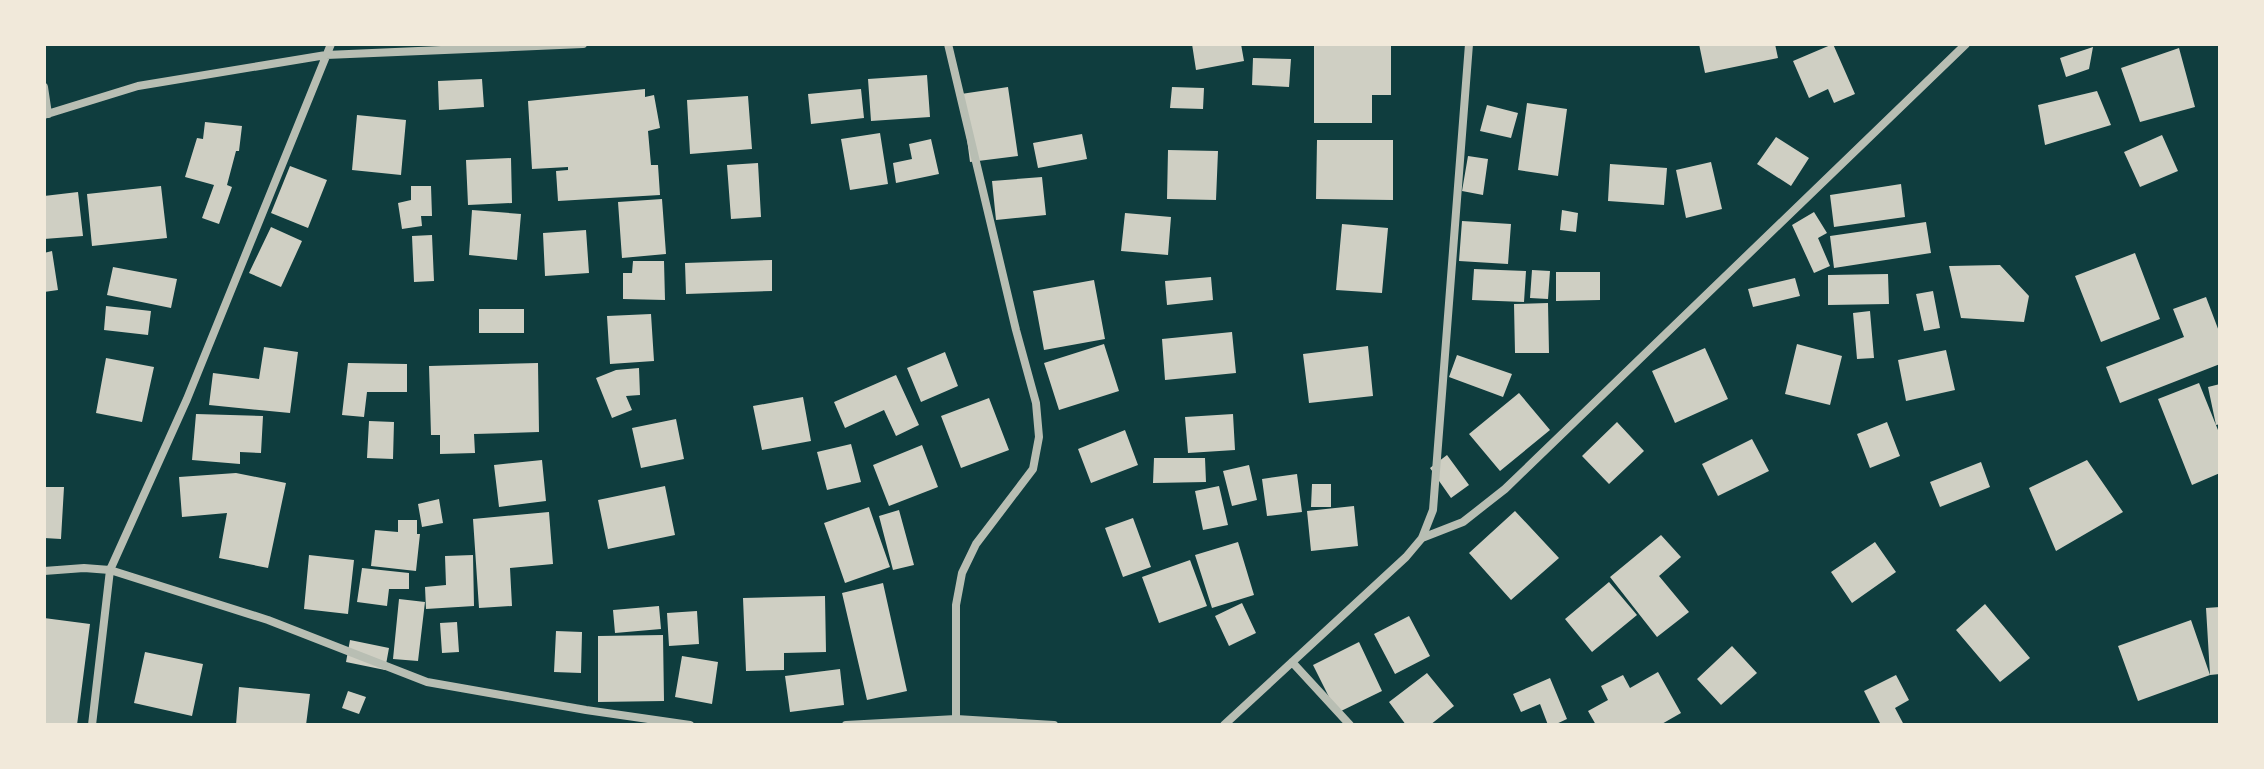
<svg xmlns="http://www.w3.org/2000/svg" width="2264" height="769" viewBox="0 0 2264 769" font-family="Mulish,sans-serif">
<rect width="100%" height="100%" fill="#0f3d3e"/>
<path fill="#cfcfc3" d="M1192,44H1241L1244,61L1196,70Z
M1391,44V95H1372V123H1314V45Z
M1699,44H1775L1778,58L1705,73Z
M1833,44L1855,94L1834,103L1828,89L1809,98L1793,61Z
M2093,47L2089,69L2066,77L2060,58Z
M2179,48L2195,107L2140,122L2121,68Z
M1253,58L1291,59L1289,87L1252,85Z
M927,75L930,117L871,121L868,79Z
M482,79L484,107L439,110L438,81Z
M1008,87L1018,156L970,162L961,94Z
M1172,87L1204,88L1203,109L1170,108Z
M645,89V97L654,95L660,128L648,131L651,165H658L660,195L558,201L556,171L568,170V167L532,169L528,101Z
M861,89L864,118L811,124L808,94Z
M2097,91L2111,125L2045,145L2038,105Z
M748,96L752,149L690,154L687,100Z
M1527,103L1567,109L1558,176L1518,170Z
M1487,105L1518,113L1511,138L1480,131Z
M357,115L406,120L401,175L352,170Z
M205,122L242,126L239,151H236L227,185L232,187L219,224L202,218L214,185L185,177L197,138L203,139Z
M880,133L888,184L850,190L841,139Z
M1082,134L1087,159L1038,168L1033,143Z
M2162,135L2178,171L2140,187L2124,152Z
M1776,137L1809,158L1791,186L1757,164Z
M931,139L939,174L896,183L893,163L912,159L909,144Z
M1317,140H1393V200L1316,199Z
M1168,150L1218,151L1216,200L1167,199Z
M1468,156L1488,159L1483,195L1462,191Z
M511,158L512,203L468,205L466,160Z
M1711,162L1722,209L1686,218L1676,170Z
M758,163L761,217L731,219L727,165Z
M1610,164L1667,168L1664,205L1608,201Z
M290,166L327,180L308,228L271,213Z
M1042,177L1046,215L996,220L992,181Z
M1901,184L1905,217L1834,227L1830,195Z
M161,186L167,238L92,246L87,194Z
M411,186H431L432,216H421L422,226L402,229L398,203L411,200Z
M78,192L83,236L44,239V196Z
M662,199L666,254L622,258L618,202Z
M472,210L521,214L517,260L469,255Z
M1562,210L1578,213L1576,232L1560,230Z
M1814,212L1827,233L1818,238L1830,266L1814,273L1792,225Z
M1125,213L1171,217L1168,255L1121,251Z
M1462,221L1511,224L1508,264L1459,261Z
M1926,222L1931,253L1834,268L1830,236Z
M1342,224L1388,228L1382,293L1336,290Z
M271,227L302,241L281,287L249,273Z
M586,230L589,273L545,276L543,233Z
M432,235L434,281L414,282L412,236Z
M52,251L58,290L44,292V253Z
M2135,253L2160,319L2101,342L2075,276Z
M772,260V291L686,294L685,263Z
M633,261H664L665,300L623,299V273H632Z
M2000,265L2029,296L2024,322L1961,318L1949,266Z
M113,267L177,279L171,308L107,295Z
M1474,269L1526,271L1524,302L1472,300Z
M1532,270L1550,271L1548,299L1530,298Z
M1556,272H1600V300L1556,301Z
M1888,274L1889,304L1828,305V275Z
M1211,277L1213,300L1167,305L1165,281Z
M1795,278L1800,296L1753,307L1748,289Z
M1094,280L1105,339L1044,350L1033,291Z
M1933,291L1940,328L1924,331L1916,294Z
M2206,297L2220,334V364L2120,403L2106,367L2184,337L2173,309Z
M1548,303L1549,353H1515L1514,304Z
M106,306L151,311L148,335L104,330Z
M479,309H524V333H479Z
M1870,311L1874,358L1857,359L1853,313Z
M651,314L654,361L610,364L607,316Z
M1232,332L1236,373L1165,380L1162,339Z
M1104,344L1119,391L1059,410L1044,363Z
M1797,344L1842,356L1830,405L1785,394Z
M1368,346L1373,396L1309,403L1303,354Z
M264,347L298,352L290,413L209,405L213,373L259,379Z
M1705,348L1728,399L1675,423L1652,371Z
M1946,350L1955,390L1906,401L1898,360Z
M945,352L958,386L921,402L907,368Z
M1457,355L1512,374L1503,397L1449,377Z
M106,358L154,367L142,422L96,413Z
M348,363L407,364V392H367L364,417L342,415Z
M538,363L539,432L474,434L475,453L440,454V435H431L429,366Z
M639,368L640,395L626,396L632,410L612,418L596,378L616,370Z
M896,375L919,425L896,436L884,410L845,428L834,402Z
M2199,383L2220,435V473L2192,485L2158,399Z
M2220,384V424L2216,425L2208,387Z
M1519,393L1550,430L1500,471L1469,434Z
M803,397L811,441L762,450L753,406Z
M989,398L1009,450L961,468L941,416Z
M196,414L263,416L261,453L240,452V464L192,460Z
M1233,414L1235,450L1188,453L1185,417Z
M676,419L684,459L641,468L632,428Z
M369,421L394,422L393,459L367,458Z
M1617,422L1644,451L1609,484L1582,456Z
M1887,422L1900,456L1870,468L1857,434Z
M1125,430L1138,465L1091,483L1078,449Z
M1752,439L1769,471L1718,496L1702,464Z
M851,444L861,482L827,490L817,452Z
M922,445L938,487L889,506L873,465Z
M1447,455L1469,485L1451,498L1430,468Z
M1154,458H1205L1206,482L1153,483Z
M542,460L546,501L499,507L494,465Z
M2087,460L2123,512L2056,551L2029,488Z
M1981,462L1990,487L1940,507L1930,482Z
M1249,465L1257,500L1232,506L1223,471Z
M236,473L286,483L268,568L219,558L227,513L182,517L179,477Z
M1297,474L1302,512L1267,516L1262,479Z
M1312,484H1331V507H1311Z
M665,486L675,535L608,549L598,500Z
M1219,486L1228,525L1203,530L1195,491Z
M44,487H64L61,539L44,538Z
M439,499L443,523L422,527L418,504Z
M1354,506L1358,546L1311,551L1307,511Z
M869,507L890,567L845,583L824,523Z
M899,510L914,565L893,570L879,516Z
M1515,511L1559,558L1511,600L1469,553Z
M549,512L553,564L510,568L512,606L479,608L473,519Z
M1133,518L1151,567L1123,577L1105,528Z
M398,520H417V534H420L416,571L371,566L375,530L398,532Z
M1661,535L1681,557L1659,576L1689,612L1657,637L1610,577Z
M1238,542L1254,595L1212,608L1195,555Z
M1875,542L1896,572L1852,603L1831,572Z
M309,555L354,560L348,614L304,609Z
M473,555L474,606L426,609L425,587L446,585L445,556Z
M1190,560L1207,606L1159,623L1142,577Z
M362,568L409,573V589H389L387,606L357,602Z
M1609,582L1637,615L1592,652L1565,619Z
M883,583L907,691L867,700L842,593Z
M825,596L826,652L784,653V670L746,671L743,598Z
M399,599L425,602L418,661L393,659Z
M1242,603L1256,633L1229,646L1215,616Z
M1985,604L2030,658L2000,682L1956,630Z
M659,606L661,629L615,633L613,610Z
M2220,607V674L2210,675L2206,608Z
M697,611L699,644L669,646L667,613Z
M1409,616L1430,656L1395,674L1374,634Z
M44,618L90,624L77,725H44Z
M2191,620L2210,675L2138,701L2118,646Z
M457,622L459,652L442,653L440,623Z
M556,631L582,632L581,673L554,672Z
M663,635L664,701L598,702V636Z
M350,640L389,648L385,670L346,662Z
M1359,642L1382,691L1337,713L1313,665Z
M1732,646L1757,673L1721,705L1697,679Z
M145,652L203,664L192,716L134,703Z
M682,656L718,662L712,704L675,697Z
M840,669L844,705L790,712L785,676Z
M1658,672L1681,713L1660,725H1596L1588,711L1608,700L1601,686L1623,675L1630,688Z
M1427,673L1454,706L1430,725H1406L1389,702Z
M1896,675L1909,700L1895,708L1904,725H1881L1864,691Z
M1550,678L1567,719L1554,725H1548L1540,704L1521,712L1513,694Z
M239,687L310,694L306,725H236Z
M348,691L366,697L359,714L342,708Z"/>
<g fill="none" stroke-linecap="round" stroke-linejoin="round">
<path stroke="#b8beb3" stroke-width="8" d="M948,44L1016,330L1036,403L1039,437L1033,469L976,544L962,573L956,605V719
M44,87L48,114
M44,115L138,86L326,55L583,44
M1422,538L1463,522L1505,489L1966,44
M44,571L84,568L110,570L268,620L427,682L586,710L690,725
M1292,662L1350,725
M92,725L110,570L187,399L331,44
M846,725L956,719L1054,725
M1224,725L1406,557L1422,538L1433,510L1469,44"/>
</g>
<rect width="2264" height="769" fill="none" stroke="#f1e9da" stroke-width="92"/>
</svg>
